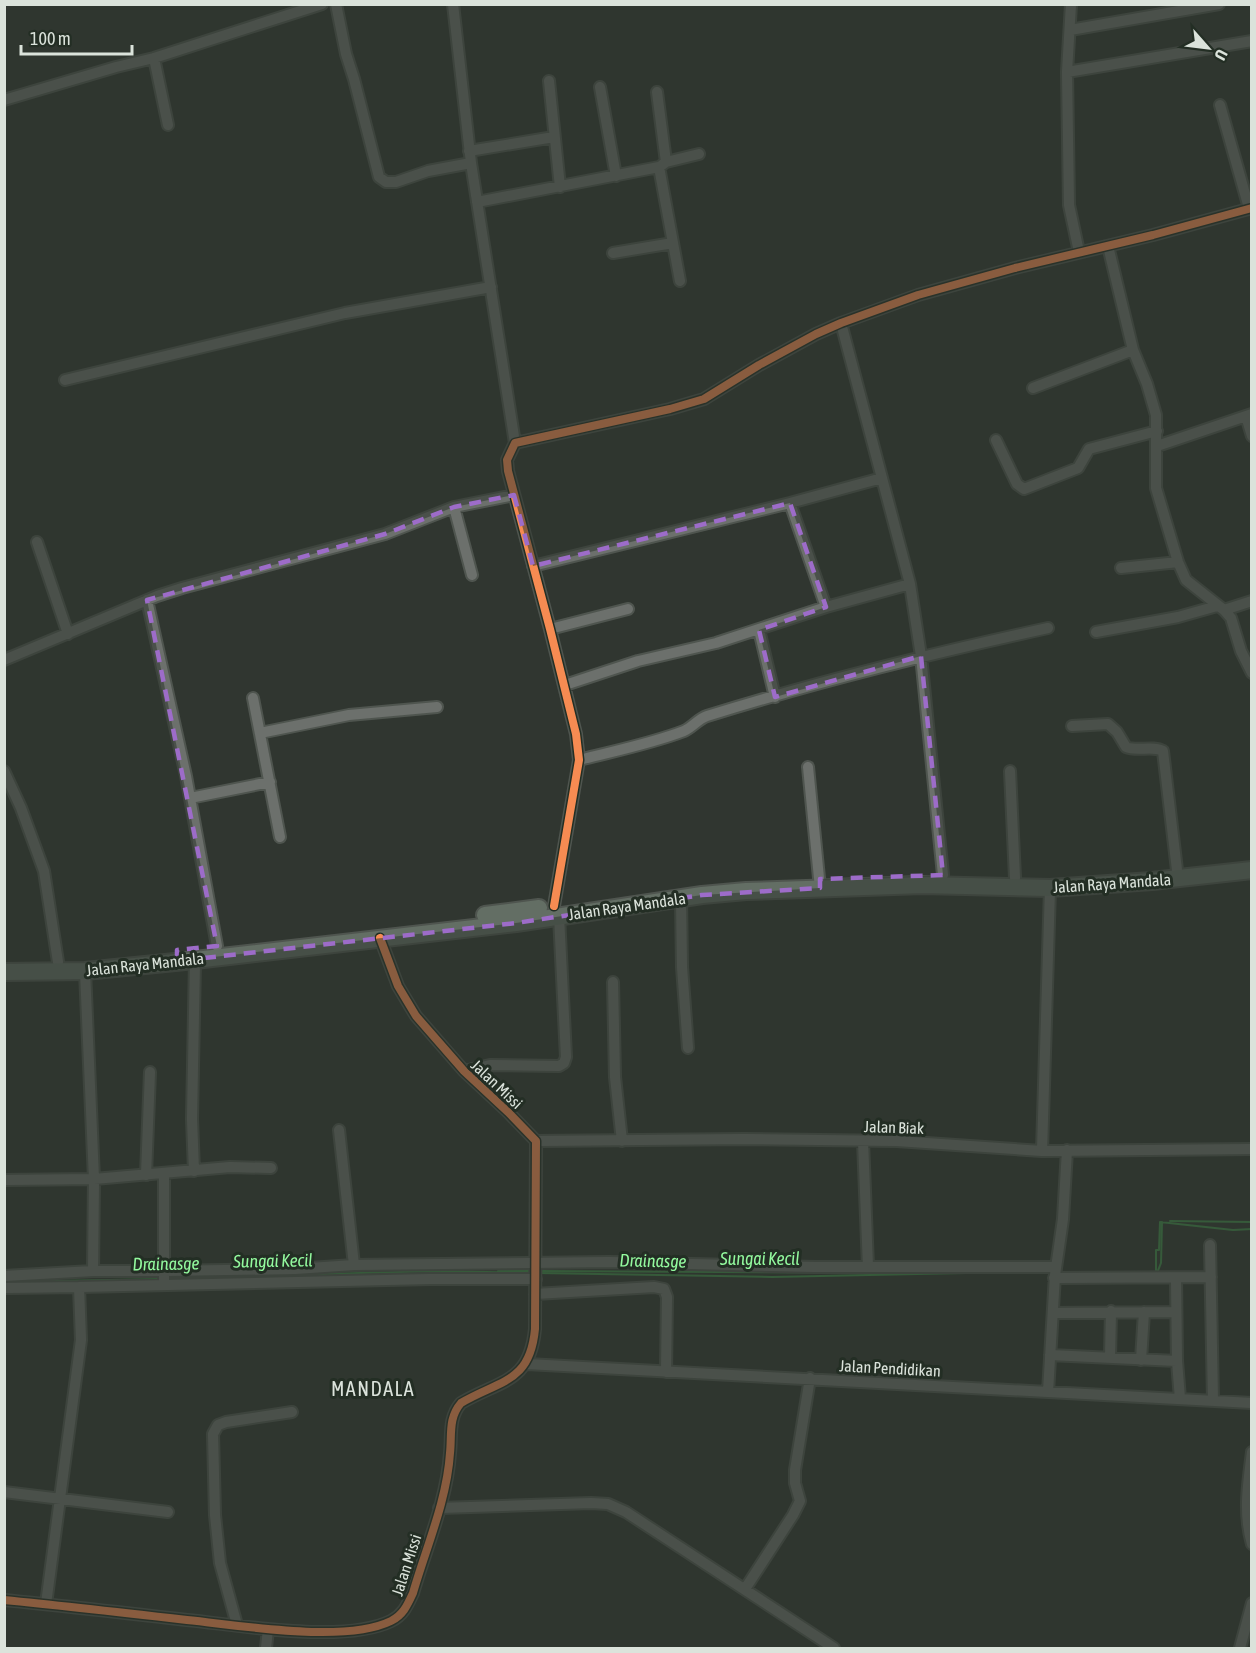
<svg xmlns="http://www.w3.org/2000/svg" width="1256" height="1653" viewBox="0 0 1256 1653" font-family="'Asap Condensed',sans-serif">
<rect width="100%" height="100%" fill="#303630"/>
<g fill="none" stroke-linecap="round" stroke-linejoin="round">
<path stroke="#3e8548" stroke-width="2" d="M1170,1221L1252,1222
M498,1271H531
M540,1271L900,1273
M1060,1272L1081,1273
M538,1273L772,1277L1015,1272
M1157,1273L1161,1263L1162,1222
M1156,1274V1250H1159L1160,1222L1233,1230L1252,1229
M166,1278L440,1271L532,1273
M4,1282L161,1279"/>
<g stroke="#4f554f" stroke-width="14">
<path id="minor" d="M336,4L346,54L354,79L379,177L386,182H396L428,171L471,163
M453,4L471,163L515,443
M1071,4L1067,72L1069,205L1079,252
M1070,30L1219,4
M154,58L168,125
M1067,72L1252,41
M549,81L560,187
M600,87L616,176
M657,92L666,162
M4,100L116,67L154,58L322,4
M1220,105L1249,208
M469,151L554,137
M662,165L666,162L699,154
M477,202L659,167L680,281
M1108,246L1133,350L1147,384L1156,415V488L1178,562L1186,580L1224,610L1231,618L1241,651L1252,673
M613,253L673,243
M841,323L910,584L921,656L943,875
M65,380L345,313L491,287
M1033,388L1133,350
M1246,416L1252,436
M996,440L1017,484L1024,489L1078,468L1089,449L1157,431
M1157,446L1252,414
M790,503L826,607
M454,507L472,575
M37,542L68,634
M533,566L790,503L882,478
M1121,568L1178,562
M147,600L186,776L217,946
M1224,610L1252,601
M550,629L628,609
M759,630L775,697
M1096,632L1178,617L1217,606
M4,660L157,596L182,588L385,534L454,507L514,495
M565,685L638,661L716,643L826,607L910,584
M253,698L280,837
M1072,726L1108,724L1117,732L1126,747C1138,752 1152,745 1163,751L1177,870
M260,733L349,715L437,707
M579,760C614,751 650,744 684,731C693,727 698,719 707,716C819,681 933,653 1048,628
M808,767L820,888
M4,771L21,808L44,871L58,962
M1010,771L1015,878
M190,798L270,782
M681,898L682,967L688,1048
M554,906L579,760L576,734L550,629L508,471L507,460L515,443L670,409L704,399L759,365L816,334L841,323L918,295L1015,268L1153,235L1252,208
M613,982L615,1077L622,1141
M464,1071L490,1065L559,1066L564,1063L566,1057L559,916
M339,1130L354,1265L609,1262L815,1267H1056
M536,1141L745,1139L897,1141L1042,1151L1252,1149
M863,1141L868,1267
M1042,1151L1050,888
M194,1171L192,1119L195,960
M146,1175L150,1072
M4,1180L94,1179L230,1167L271,1168
M1210,1245L1213,1400
M93,1271H164V1174
M4,1276L93,1271L94,1179L85,971
M1054,1278L1211,1277
M1176,1278L1177,1361L1180,1399
M164,1285V1271L295,1269L354,1265
M79,1287L430,1279H536
M4,1288L79,1287L81,1340L46,1604
M535,1294L654,1287L664,1289L667,1297L666,1372
M1053,1313L1176,1312
M1050,1355L1177,1361
M1110,1357L1111,1311
M1141,1360L1144,1312
M527,1364L1252,1403
M1048,1392L1055,1275L1063,1219L1067,1150
M1252,1452C1248,1484 1243,1513 1252,1544
M4,1492L168,1512
M439,1508L591,1503L608,1504L626,1512L834,1648
M745,1589L793,1515L800,1501L795,1483V1470L810,1378
M4,1600C65,1606 126,1613 187,1620C239,1625 344,1644 391,1621C403,1615 407,1606 413,1593C426,1548 447,1500 450,1453C452,1435 448,1418 461,1403C500,1380 530,1383 535,1329L536,1141L508,1112L464,1071L416,1016L398,986L380,938
M237,1625L220,1563L215,1515L213,1434L218,1425L226,1422L292,1412
M266,1648L268,1629
M1240,1648L1252,1603"/>
</g>
<g stroke="#4f554f" stroke-width="20">
<path id="highway" d="M485,915L539,908
M4,972L85,971L195,960L516,923L702,895L746,891L923,885L1050,888L1152,881L1252,870"/>
</g>
<use href="#minor" stroke="#6c706c" stroke-width="10"/>
<use href="#highway" stroke="#636e64" stroke-width="16"/>
<g stroke="#232e24" stroke-width="11">
<path id="cycleway" d="M554,906L579,760L576,734L550,629L508,471L507,460L515,443L670,409L704,399L759,365L816,334L841,323L918,295L1015,268L1153,235L1252,208
M4,1600C65,1606 126,1613 187,1620C239,1625 344,1644 391,1621C403,1615 407,1606 413,1593C426,1548 447,1500 450,1453C452,1435 448,1418 461,1403C500,1380 530,1383 535,1329L536,1141L508,1112L464,1071L416,1016L398,986L380,938"/>
</g>
<use href="#cycleway" stroke="#f68b52" stroke-width="8"/>
</g>
<path d="M0 0H1256V1653H0ZM514,495L533,566L790,503L826,607L759,630L775,697L921,656L943,875L820,879V888L702,895L516,923L177,961V950L217,946L147,600L385,534L454,507Z" fill="#303630" fill-opacity=".55" fill-rule="evenodd"/>
<path fill="none" stroke="#9d6cc9" stroke-width="4.5" stroke-dasharray="12 8" stroke-linejoin="round" d="M514,495L533,566L790,503L826,607L759,630L775,697L921,656L943,875L820,879V888L702,895L516,923L177,961V950L217,946L147,600L385,534L454,507Z"/>
<g text-anchor="middle" stroke-width="6" stroke-linejoin="round" paint-order="stroke">
<g font-size="16" fill="#dbe3db" stroke="#232e24">
<text transform="translate(1112 883) rotate(-4)" y="6">Jalan Raya Mandala</text>
<text transform="translate(627 906) rotate(-8)" y="6">Jalan Raya Mandala</text>
<text transform="translate(145 964) rotate(-6)" y="6">Jalan Raya Mandala</text>
<text transform="translate(497 1084) rotate(43)" y="6">Jalan Missi</text>
<text transform="translate(894 1127) rotate(2)" y="6">Jalan Biak</text>
<text transform="translate(890 1368) rotate(3)" y="6">Jalan Pendidikan</text>
<text transform="translate(406 1565) rotate(-72)" y="6">Jalan Missi</text>
</g>
<g font-size="18" font-style="italic" fill="#93f99e" stroke="#232e24">
<text x="760" y="1265">Sungai Kecil</text>
<text transform="translate(273 1261) rotate(-1)" y="6">Sungai Kecil</text>
<text transform="translate(653 1261) rotate(1)" y="6">Drainasge</text>
<text transform="translate(166 1264) rotate(-1)" y="6">Drainasge</text>
</g>
<g font-size="20" letter-spacing="1.5" fill="#dbe3db" stroke="#232e24">
<text x="373" y="1396">MANDALA</text>
</g>
</g>
<rect width="1256" height="1653" fill="none" stroke="#dbe3db" stroke-width="12"/>
<g transform="translate(1208 48) rotate(118)" stroke="#232e24" stroke-width="4.5" paint-order="stroke">
<path d="M0-4.5L10 22L0 15L-10 22Z" fill="#dbe3db"/>
<text y="-9" font-size="16" font-weight="bold" text-anchor="middle" fill="#dbe3db">U</text>
</g>
<path d="M21 45v9h111v-9" fill="none" stroke="#dbe3db" stroke-width="3"/>
<text x="30" y="45" font-size="18" fill="#dbe3db" stroke="#232e24" stroke-width="4.5" paint-order="stroke">100 m</text>
</svg>
